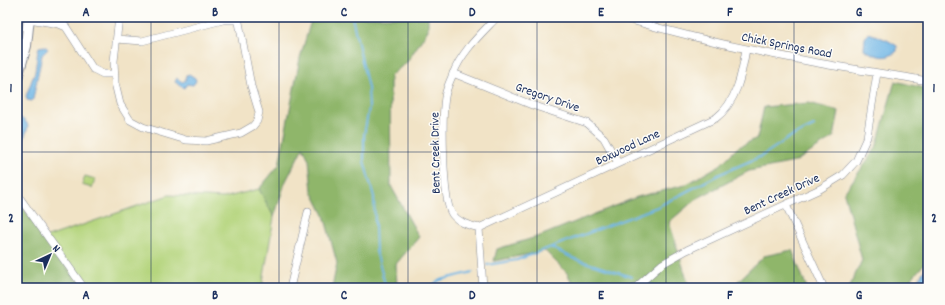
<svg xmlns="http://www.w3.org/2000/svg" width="945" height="305" viewBox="0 0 945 305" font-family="Dekko,sans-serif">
<rect width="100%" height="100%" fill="#fdfcf7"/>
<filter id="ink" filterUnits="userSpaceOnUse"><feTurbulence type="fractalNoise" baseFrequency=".025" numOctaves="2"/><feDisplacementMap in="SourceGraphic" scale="8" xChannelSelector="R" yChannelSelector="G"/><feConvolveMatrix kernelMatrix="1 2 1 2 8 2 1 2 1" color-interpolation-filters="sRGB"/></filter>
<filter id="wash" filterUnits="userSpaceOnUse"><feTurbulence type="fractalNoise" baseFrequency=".012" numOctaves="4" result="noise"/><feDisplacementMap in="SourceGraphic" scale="16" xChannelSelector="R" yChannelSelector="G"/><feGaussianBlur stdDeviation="0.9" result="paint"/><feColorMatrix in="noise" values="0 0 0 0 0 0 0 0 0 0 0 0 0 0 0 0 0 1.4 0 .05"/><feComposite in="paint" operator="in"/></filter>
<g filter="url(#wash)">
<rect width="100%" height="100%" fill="#f1e3c6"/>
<path fill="#b4d47b" stroke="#68826c" d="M85,176L95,179L92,188L82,185Z
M259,189L274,217L262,288H81L45,238L169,195L223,198Z"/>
<path fill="#8fb66b" stroke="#557264" d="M312,17H428V30L407,62L390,76L391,186L419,237L396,264L397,288H332L337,263L324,215L312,191L309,160L303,147L285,183L274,217L259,189L279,165L300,58Z
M895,81L928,89V259L904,288H849L862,260L844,193L876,148Z
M809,103L839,111L834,137L795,162L749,171L696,199L669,222L689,286L697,288H575L567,273L545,251L494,261L497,249L540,236L637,197L685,185L720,165L737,148L757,138L764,107Z
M17,199L81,288H17Z
M792,250L807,288H731L764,256Z"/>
<path fill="#6eb5e5" stroke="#4472a2" d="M869,33L887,40L897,46V51C886,61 875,56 864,49L865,38Z
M45,46L48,49L42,55L33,99L32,101L27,100L26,96L35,72L38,50L39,47Z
M189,74L195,78L196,81L193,85L187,84L184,88L175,82L177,78L182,82L185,81L186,76Z
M21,118L27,123L28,127L17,159V120Z
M928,265V288H912Z"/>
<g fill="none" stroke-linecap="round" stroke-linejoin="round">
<path stroke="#6eb5e5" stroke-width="2" d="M352,17L368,88L369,108L364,135V161L374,197L376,251L386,288
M552,248L575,259L632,277
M487,265L517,260L657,207L720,174L762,156L790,137L814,126
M648,284L658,288
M428,288L440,280L473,272"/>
</g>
</g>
<g filter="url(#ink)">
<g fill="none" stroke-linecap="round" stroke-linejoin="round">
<g stroke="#868992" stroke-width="8">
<path id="street" d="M119,17L114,61L115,83L120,104L130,120L143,127L186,140L206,141L241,133L253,126L257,121L259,112L251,86L238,17
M620,17C678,34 737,48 797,59C840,68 884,73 928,81
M29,19L59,24L66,27L93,69L103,74H114
M63,25L66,17
M117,39L142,41L223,20H238
M453,73L532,105L587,123L604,138L618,163
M17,194L84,288
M786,205L824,288
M479,228L716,118C737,102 742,73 746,49
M290,288L308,212
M483,288L479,228C469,225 459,223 452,214C442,200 442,116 445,97C446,89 450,81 453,74C462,51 480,35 497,17
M635,288L662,264L687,250L820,189L843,175L856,161L867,137L877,73"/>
</g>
<g stroke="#868992" stroke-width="12">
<path id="secondary" d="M17,78L26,46L29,17"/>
</g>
<use href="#street" stroke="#fff" stroke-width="7"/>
<use href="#secondary" stroke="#fff" stroke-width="10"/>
</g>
</g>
<path fill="none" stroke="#1b2f5e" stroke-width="1" stroke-opacity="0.55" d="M151,17V288M279,17V288M408,17V288M537,17V288M666,17V288M794,17V288M17,152H928"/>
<g text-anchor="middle" stroke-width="3" stroke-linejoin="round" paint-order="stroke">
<g font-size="13" fill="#1b2f5e" stroke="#fdfcf7">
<text transform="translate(787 44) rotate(11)" y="5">Chick Springs Road</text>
<text transform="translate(548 96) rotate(19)" y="5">Gregory Drive</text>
<text transform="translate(627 146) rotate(-25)" y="5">Boxwood Lane</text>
<text transform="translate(434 153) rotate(-91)" y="5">Bent Creek Drive</text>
<text transform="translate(781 193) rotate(-25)" y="5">Bent Creek Drive</text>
</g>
</g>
<rect width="945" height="305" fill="none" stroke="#fdfcf7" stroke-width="44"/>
<g transform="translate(50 255) rotate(44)" stroke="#fdfcf7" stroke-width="3" paint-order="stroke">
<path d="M0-3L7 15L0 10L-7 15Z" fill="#1b2f5e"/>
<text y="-6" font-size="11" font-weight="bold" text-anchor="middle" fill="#1b2f5e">N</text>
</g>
<rect x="22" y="22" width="901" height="261" fill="none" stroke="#1b2f5e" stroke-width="1.5"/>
<g font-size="13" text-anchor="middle" font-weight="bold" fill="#1b2f5e">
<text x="86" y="16">A</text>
<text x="215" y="16">B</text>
<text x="344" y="16">C</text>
<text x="472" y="16">D</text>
<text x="601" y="16">E</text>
<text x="730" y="16">F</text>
<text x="859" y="16">G</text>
<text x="11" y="92">1</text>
<text x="934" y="92">1</text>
<text x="11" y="222">2</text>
<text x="934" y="222">2</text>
<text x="86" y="299">A</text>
<text x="215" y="299">B</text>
<text x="344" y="299">C</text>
<text x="472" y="299">D</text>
<text x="601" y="299">E</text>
<text x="730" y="299">F</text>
<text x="859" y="299">G</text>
</g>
</svg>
